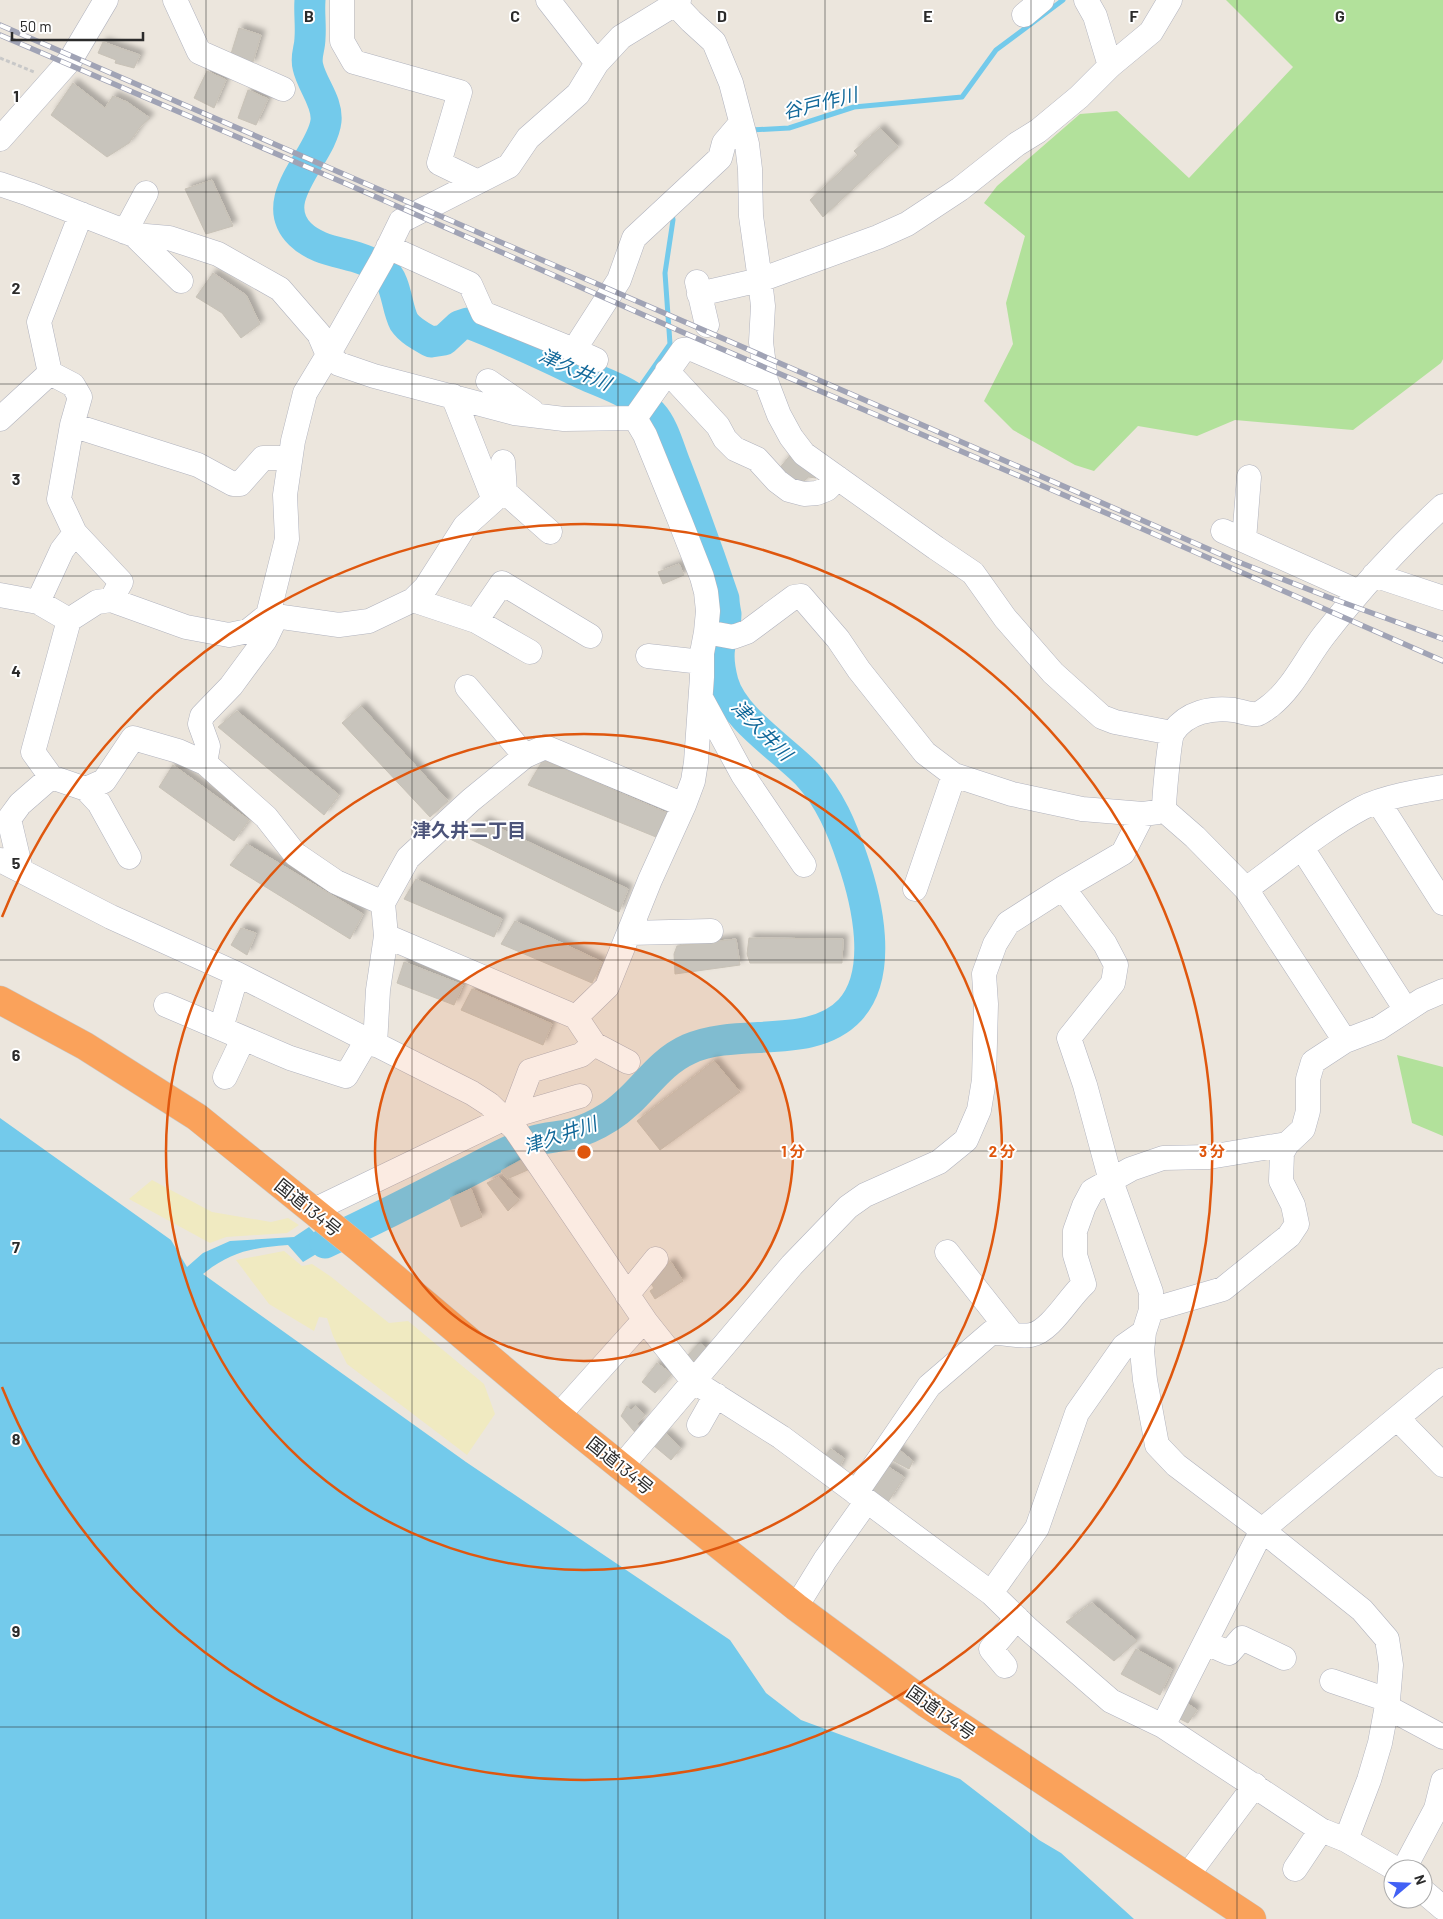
<svg xmlns="http://www.w3.org/2000/svg" width="1443" height="1919" viewBox="0 0 1443 1919" font-family="Barlow,'Noto Sans JP',sans-serif">
<defs>
<filter id="shadow"><feDropShadow dx="4.5" dy="-4.5" stdDeviation="2.5" flood-color="#0004"/></filter>
</defs>
<rect width="100%" height="100%" fill="#ece6dd"/>
<path fill="#b2e19b" d="M1226,0H1443V359L1441,363L1353,430L1235,420L1197,436L1138,426L1094,471L1075,465L1013,430L984,401L1013,344L1006,303L1025,236L984,203L997,186L1080,114L1117,111L1189,178L1293,67Z
M1397,1055L1443,1067V1136L1412,1123Z"/>
<path fill="#f0eac1" d="M152,1180L212,1212L271,1222L288,1218L299,1225L287,1233L226,1237L210,1243L129,1199Z
M284,1251L302,1266L312,1264L330,1276L389,1323L408,1321L484,1384L495,1414L467,1455L347,1364L333,1336L327,1318L319,1317L314,1331L269,1304L236,1260Z"/>
<path fill="#73caeb" d="M0,1118L171,1240L187,1267L203,1253L230,1241L294,1237L309,1227L328,1247L303,1262L288,1245C252,1248 232,1251 203,1274L466,1462L730,1640L766,1693L801,1720L960,1779L1039,1840L1061,1853L1134,1919H0Z"/>
<g fill="none" stroke-linecap="round" stroke-linejoin="round">
<path stroke="#73caeb" stroke-width="5" d="M751,130L789,128L854,107L962,97L996,50L1063,0
M633,397L670,344L665,273L673,220L672,214"/>
<path stroke="#73caeb" stroke-width="31" d="M310,0C309,13 311,25 310,38C310,49 305,56 308,67C312,85 328,102 326,121C322,156 265,199 300,234C322,256 359,251 383,270C397,281 396,307 404,322C410,331 422,337 431,342L444,340L459,326L468,323C508,338 545,356 583,374C610,386 631,391 652,414C664,427 669,449 676,466C693,510 709,554 724,599C724,604 725,609 726,614C726,625 722,636 720,646C718,657 720,671 723,682C733,718 783,749 808,775C830,799 842,828 852,858C867,901 884,973 850,1010C812,1051 738,1027 689,1049C655,1064 640,1098 609,1117C598,1124 583,1131 571,1134C559,1137 546,1137 534,1141C508,1149 483,1165 458,1177C414,1200 370,1222 325,1243"/>
</g>
<path fill="#c8c4bc" stroke="#c8c2b7" filter="url(#shadow)" d="M239,28L261,35L252,65L230,57Z
M103,42L140,55L134,68L115,63L116,60L98,53Z
M207,71L226,80L214,108L194,98Z
M73,83L105,108L113,96L127,102L150,118L140,127L129,143L107,157L51,115Z
M248,90L268,99L256,125L238,118Z
M880,128L898,147L823,217L810,200L858,155L854,151Z
M212,180L233,226L206,234L185,189Z
M213,273L246,295L260,324L241,338L222,313L196,297Z
M792,453L816,478L808,477L800,485L778,470Z
M679,564L684,575L663,584L658,572Z
M361,706L448,801L430,817L342,723Z
M237,711L339,795L324,815L218,727Z
M543,760L667,813L656,837L528,785Z
M173,765L249,820L234,841L159,787Z
M484,821L628,889L619,912L470,839Z
M247,844L363,914L350,939L230,865Z
M416,879L502,919L494,937L404,899Z
M515,921L602,962L592,983L501,944Z
M241,928L256,933L247,955L231,945Z
M749,938L843,939L842,963H750L747,954Z
M736,939L740,965L675,974L674,954L677,946Z
M404,962L463,985L454,1005L397,983Z
M472,989L552,1024L543,1045L461,1010Z
M714,1061L740,1092L660,1150L637,1121Z
M521,1160L530,1169L507,1179L501,1171Z
M499,1177L519,1200L508,1211L487,1183Z
M471,1189L482,1217L461,1227L450,1198Z
M671,1262L683,1281L655,1299L650,1291L654,1288L647,1278Z
M700,1342L706,1348L701,1358L694,1366L685,1358Z
M657,1363L672,1374L655,1393L642,1382Z
M627,1406L631,1410L635,1406L645,1415L637,1424L644,1431L639,1437L621,1416Z
M665,1433L681,1448L671,1460L653,1445Z
M897,1448L913,1461L909,1469L888,1458Z
M831,1449L844,1458L837,1472L821,1460Z
M887,1466L904,1477L888,1502L870,1488Z
M1092,1603L1137,1641L1114,1661L1066,1622Z
M1136,1649L1172,1669L1160,1695L1121,1674Z
M1184,1701L1197,1710L1188,1723L1176,1717Z"/>
<g fill="none" stroke-linecap="round" stroke-linejoin="round">
<g stroke="#b1b3be" stroke-width="25">
<path id="minor" d="M175,0L199,52L283,89
M342,0V41L354,62L460,92L439,163L478,182
M548,0L597,63
M1086,0L1095,16L1110,66
M675,4L691,21L714,42L731,83L747,144L750,169L751,216L760,280L763,306L761,342L766,381L779,415L791,437L804,454L936,548L973,573L1005,618L1053,673L1102,717L1115,722L1172,733
M1024,15L1042,0
M0,139L71,59L106,0
M0,184L29,194L134,235L169,238L218,254L280,289L319,334L328,355L339,364L374,376L514,413L564,419L635,418
M81,214L39,322L50,373L73,385L80,397L72,425L198,465L233,484H240L263,458H290
M125,232L146,193
M134,235L181,281
M388,247L470,284L483,313L574,350L596,360
M697,282L707,325
M699,294L760,280L878,237L907,224L960,189L1017,144L1038,131L1079,97L1110,66L1151,32L1170,0
M574,350L619,280L634,238L720,158L724,143L741,123
M667,371L718,426L725,439L735,449L757,459L777,481L789,490L804,494L817,493L827,489L838,478
M488,381L532,411
M635,418L683,350L692,349L766,381
M0,419L50,373
M503,462L505,492
M491,492H505L550,532
M1443,506C1400,545 1361,588 1325,634C1306,658 1294,687 1270,706C1267,708 1261,713 1257,714C1251,715 1240,711 1234,710C1212,707 1187,712 1173,732C1169,739 1164,799 1164,810L1195,837L1246,889L1345,1041L1379,1028L1422,1000L1443,991
M1223,531L1359,592
M75,533L121,582L111,600
M1244,540L1249,477
M1374,575L1443,598
M0,595L38,602L69,620L97,602L111,600L186,627L229,635L248,631L268,615L287,539L285,495L293,441L305,393L328,355L382,260L401,221L509,166L528,138L578,94L597,63L621,37L675,4L679,0
M413,600L476,621L530,652
M38,602L62,550L75,533L59,499L72,425
M268,615L339,625L369,621L413,600L426,587L465,526L494,500L453,396
M69,620L33,752L51,777L86,789L104,781L133,738L178,751L205,763L266,817L295,854L336,882L383,903
M476,621L502,583L590,636
M706,632L733,637L747,632L794,597L801,596L838,639L859,670L925,753L954,775L1012,794L1082,809L1143,814L1158,812
M648,656L702,662
M467,687L525,756
M701,698L743,775L804,865
M205,763L208,746L200,724L202,716L231,686L265,640L276,617
M86,789L99,803L129,857
M1379,803L1443,903
M1302,848L1406,1010
M0,860L111,917L237,974L472,1093L489,1104L515,1129L646,1322L693,1381L781,1437L991,1593L1028,1629L1111,1701L1163,1726L1321,1830L1346,1840L1396,1869
M21,870L9,819L20,804L51,777
M1063,888L1105,944L1116,965L1113,983L1069,1038L1085,1085L1111,1181L1151,1292V1310L1144,1332L1142,1351L1145,1380L1157,1445L1176,1465L1262,1530L1362,1610L1387,1639L1391,1665L1388,1700L1380,1743L1369,1780L1346,1840
M915,889L954,775
M1246,889C1284,862 1321,830 1362,808C1383,797 1419,791 1443,787
M629,933L711,931
M386,936L576,1017L594,1044L628,1062
M166,1005L290,1058L346,1076L367,1040
M576,1017L607,987L650,880L684,805L693,781L696,762L702,677V653L706,632L708,611L706,592L702,577L680,521L645,435L635,418
M221,1028L237,974
M375,1045L378,990L386,936L383,903L408,858L471,800L525,756L545,747L684,805
M225,1077L243,1039
M513,1116L530,1071L581,1055L594,1044
M312,1211L505,1118L580,1096
M947,1252L1011,1333
M627,1295L656,1259
M1151,1310L1223,1289L1289,1236L1297,1224L1293,1205L1281,1181L1282,1153L1287,1144L1303,1129L1308,1111V1079L1313,1062L1345,1041
M558,1416L637,1328L646,1322
M1398,1419L1443,1465
M699,1425L716,1395
M621,1467L792,1265L848,1207L865,1195L939,1162L966,1140L979,1110L984,1080L986,1004L984,974L995,944L1008,923L1063,888L1123,853L1143,814
M856,1493L929,1386L992,1332C1004,1333 1020,1337 1031,1335C1051,1331 1069,1297 1084,1284L1075,1255V1231L1084,1206L1092,1191L1131,1169L1163,1158L1209,1157L1287,1144
M991,1593L1037,1528L1077,1413L1124,1346L1144,1332
M796,1607L825,1560L867,1501
M1206,1643L1229,1653L1242,1638L1284,1658
M1005,1666L991,1649L1017,1618
M1332,1681L1388,1700
M1387,1707L1443,1737
M1163,1726L1262,1530L1443,1380
M1295,1869L1321,1830
M1404,1869L1436,1809L1443,1781
M1187,1876L1255,1785
M1423,1891L1443,1908"/>
</g>
<g stroke="#c8c8c8" stroke-width="29">
<path id="highway" d="M0,1000L85,1046L197,1117L358,1247L558,1416L796,1607L927,1704L1252,1919"/>
</g>
<path stroke="#c8c8c8" stroke-width="3" stroke-dasharray="4 2.5" stroke-linecap="butt" d="M0,58L34,72"/>
<use href="#minor" stroke="#fff" stroke-width="24"/>
<use href="#highway" stroke="#faa25b" stroke-width="28"/>
<g stroke="#a0a3b5" stroke-width="5.5">
<path id="rail" d="M0,25L1236,561L1328,597L1443,639
M0,35L349,185L689,335L1113,516L1443,661"/>
</g>
<use href="#rail" stroke="#fff" stroke-width="4" stroke-dasharray="11" stroke-linecap="butt"/>
</g>
<path fill="none" stroke="#2b2b2b" stroke-width="1" stroke-opacity="0.55" d="M206,0V1919M412,0V1919M618,0V1919M825,0V1919M1031,0V1919M1237,0V1919M0,192H1443M0,384H1443M0,576H1443M0,768H1443M0,960H1443M0,1151H1443M0,1343H1443M0,1535H1443M0,1727H1443"/>
<circle cx="584" cy="1152" r="209" fill="#df570e" fill-opacity=".12"/>
<g fill="none" stroke="#df570e" stroke-width="2.5">
<circle cx="584" cy="1152" r="209"/>
<circle cx="584" cy="1152" r="418"/>
<path d="M2 917A628 628 0 1 1 2 1387"/>
</g>
<g text-anchor="middle" stroke-width="4" stroke-linejoin="round" paint-order="stroke">
<g font-size="18" fill="#2b2b2b" stroke="#fff">
<text transform="translate(308 1208) rotate(39)" y="6">国道134号</text>
<text transform="translate(620 1466) rotate(39)" y="6">国道134号</text>
<text transform="translate(941 1713) rotate(35)" y="6">国道134号</text>
</g>
<g font-size="19" font-style="italic" fill="#116899" stroke="#fff">
<text transform="translate(820 103) rotate(-14)" y="7">谷戸作川</text>
<text transform="translate(575 369) rotate(24)" y="7">津久井川</text>
<text transform="translate(762 730) rotate(45)" y="7">津久井川</text>
<text transform="translate(560 1135) rotate(-19)" y="7">津久井川</text>
</g>
<g font-size="19" font-weight="bold" fill="#4c547a" stroke="#fff">
<text x="469" y="837">津久井二丁目</text>
</g>
</g>
<g font-size="16" text-anchor="middle" font-weight="bold" fill="#2b2b2b" stroke="#fff" stroke-width="4" stroke-linejoin="round" paint-order="stroke">
<text x="309" y="22">B</text>
<text x="515" y="22">C</text>
<text x="722" y="22">D</text>
<text x="928" y="22">E</text>
<text x="1134" y="22">F</text>
<text x="1340" y="22">G</text>
<text x="16" y="102">1</text>
<text x="16" y="294">2</text>
<text x="16" y="485">3</text>
<text x="16" y="677">4</text>
<text x="16" y="869">5</text>
<text x="16" y="1061">6</text>
<text x="16" y="1253">7</text>
<text x="16" y="1445">8</text>
<text x="16" y="1637">9</text>
</g>
<circle cx="584" cy="1152" r="8" fill="#df570e" stroke="#fff" stroke-width="2.5"/>
<g font-size="15" text-anchor="middle" font-weight="bold" fill="#df570e" stroke="#fff" stroke-width="4" stroke-linejoin="round" paint-order="stroke">
<text x="793" y="1157">1 分</text>
<text x="1002" y="1157">2 分</text>
<text x="1212" y="1157">3 分</text>
</g>
<g transform="translate(1408 1884) rotate(71)"><circle r="24" fill="#ffffff" stroke="#aaaaaa"/>
<path d="M0-4L9 19L0 12L-9 19Z" fill="#4261f5"/>
<text y="-8" font-size="14" font-weight="bold" text-anchor="middle" fill="#2b2b2b">N</text>
</g>
<path d="M12 32v8h131v-8" fill="none" stroke="#2b2b2b" stroke-width="2.5"/>
<text x="20" y="32" font-size="15" fill="#2b2b2b" stroke="#ffffff" stroke-width="4" paint-order="stroke">50 m</text>
</svg>
